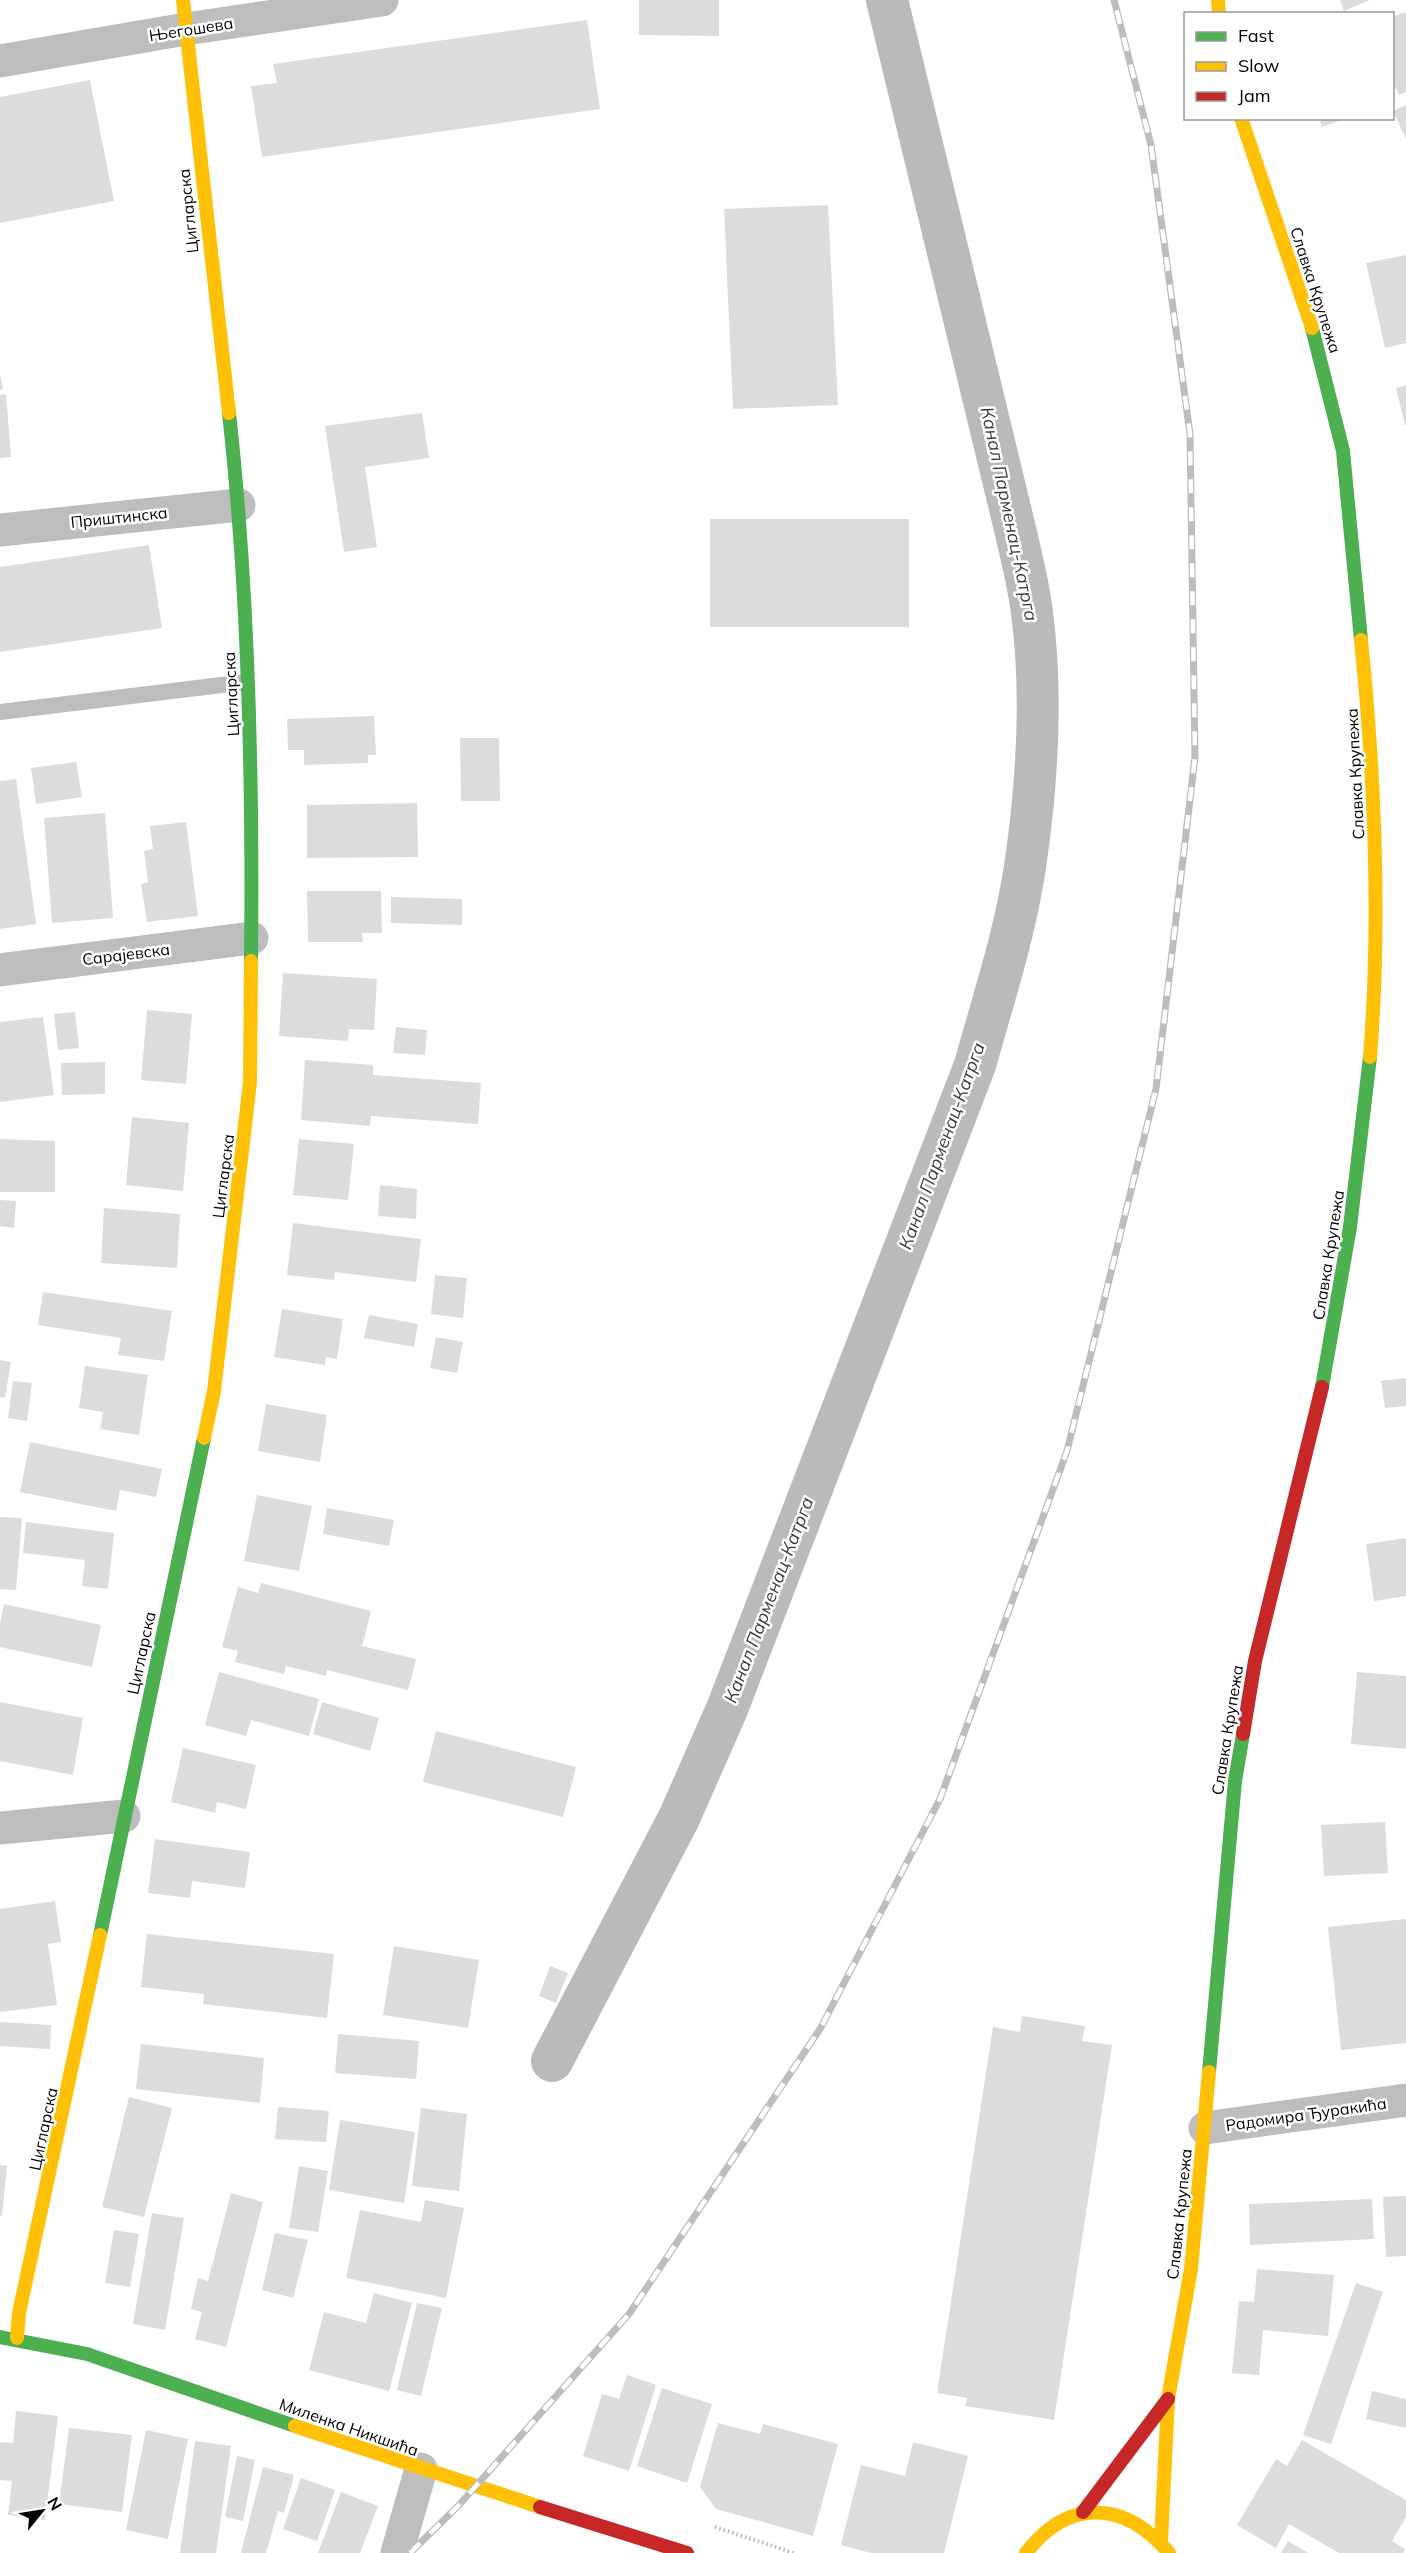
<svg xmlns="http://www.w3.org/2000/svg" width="1406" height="2553" viewBox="0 0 1406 2553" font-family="Mulish,sans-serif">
<rect width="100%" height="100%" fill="#fff"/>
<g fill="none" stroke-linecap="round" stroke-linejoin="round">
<path stroke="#bababa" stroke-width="42" d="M552,2061L679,1818L727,1709L975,1065C993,1000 1015,934 1025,867C1037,785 1043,696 1032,613C1029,586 1022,560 1016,533L887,0"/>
</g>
<path fill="#dcdcdc" d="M639,0H719V36L639,35Z
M1340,0H1370L1344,11Z
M1406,12V92L1399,95L1392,80V17Z
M587,20L600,109L262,157L251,86L277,83L273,64Z
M90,80L114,201L0,223V97Z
M1406,105V139L1393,111Z
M1319,118H1344V119L1322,127Z
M828,205L838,405L733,409L724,209Z
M1406,255V343L1385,348L1366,263Z
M0,374L3,389L0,390Z
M1406,385V425H1405L1396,388Z
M6,394L11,457L0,458V395Z
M422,413L429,458L365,467L377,547L344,552L325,426Z
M710,519H909V627H710Z
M149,545L162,628L0,652V567Z
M374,716L376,755H368V763L304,765V750H288L287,719Z
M460,738H499L500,801H461Z
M76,762L82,797L36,804L31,768Z
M16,779L36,924L0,929V781Z
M417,803L418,857L307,858V805Z
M105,813L113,918L52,923L44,818Z
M186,822L198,916L147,922L141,884L148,882L144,851L153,849L150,826Z
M307,891H381L382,933H362L363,942H308Z
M391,897L462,899V925L391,923Z
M283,973L377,979L374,1030L349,1029L348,1041L279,1036Z
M147,1010L192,1014L186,1084L141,1080Z
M75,1012L79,1048L58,1050L54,1014Z
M43,1017L54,1095L0,1102V1022Z
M396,1027L427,1030L425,1055L393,1053Z
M305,1060L373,1065V1075L481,1083L478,1124L371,1116L370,1126L301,1120Z
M105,1062V1094L62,1095L61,1063Z
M132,1117L189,1123L183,1191L126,1185Z
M0,1139L55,1141V1192H0Z
M299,1139L354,1144L348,1200L293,1195Z
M380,1185L417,1189L416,1219L378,1216Z
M0,1200L16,1201L14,1228L0,1226Z
M104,1208L180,1214L177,1268L101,1263Z
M293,1223L421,1239L416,1282L335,1272L334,1280L287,1275Z
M435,1275L467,1278L463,1318L431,1314Z
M43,1292L172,1311L164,1361L118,1355L121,1338L38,1325Z
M282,1309L343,1319L337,1359L326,1357L325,1365L274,1357Z
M369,1315L418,1324L414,1347L364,1338Z
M436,1337L463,1342L457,1373L430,1368Z
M0,1360L11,1362L5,1398L0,1397Z
M85,1366L148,1375L139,1435L100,1429L103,1412L79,1408Z
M1406,1378V1406L1385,1408L1381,1381Z
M13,1381L32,1383L27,1421L8,1418Z
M266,1404L327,1415L320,1462L258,1451Z
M30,1442L162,1469L156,1497L120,1490L116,1511L20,1492Z
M257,1495L312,1506L299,1571L244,1561Z
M327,1508L394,1520L389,1546L323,1534Z
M0,1517L22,1518L16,1590L0,1589Z
M26,1522L114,1533L108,1589L82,1586L85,1560L23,1553Z
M1406,1538V1596L1374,1601L1366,1544Z
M261,1583L371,1611L362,1646L416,1659L408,1690L327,1670L326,1676L286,1666L284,1674L235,1662L238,1651L222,1647L238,1587L258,1593Z
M4,1604L101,1625L92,1667L0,1647V1624Z
M219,1672L319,1699L309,1736L251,1720L246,1736L205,1725Z
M1357,1672L1406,1676V1749L1351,1744Z
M0,1702L83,1718L73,1775L0,1761Z
M322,1702L379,1718L370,1751L313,1734Z
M436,1731L576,1767L563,1817L423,1782Z
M183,1748L256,1765L246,1809L217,1802L215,1813L171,1802Z
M1385,1822L1388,1873L1324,1876L1321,1825Z
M155,1839L250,1852L245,1888L192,1881L190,1898L148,1893Z
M55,1901L61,1942L48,1944L57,2005L0,2012V1909Z
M1406,1919V2043L1341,2050L1328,1927Z
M147,1934L334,1954L327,2018L203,2004L204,1994L141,1987Z
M394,1946L479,1960L468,2028L383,2015Z
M550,1966L568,1973L556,2003L539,1996Z
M1022,2016L1085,2026L1082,2041L1112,2045L1054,2420L965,2406L967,2398L937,2393L993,2027L1020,2032Z
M0,2022L51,2025L50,2049L0,2046Z
M338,2034L419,2041L416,2079L335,2073Z
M141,2044L264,2058L260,2103L136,2089Z
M129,2097L172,2108L144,2217L102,2207Z
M278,2107L329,2111L326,2142L275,2139Z
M421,2108L467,2114L459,2191L412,2186Z
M340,2120L415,2132L404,2203L329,2190Z
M0,2165L7,2166L2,2216H0Z
M299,2166L328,2171L318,2232L289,2228Z
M231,2193L263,2202L226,2347L195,2339L202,2312L191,2309L198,2278L208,2281Z
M1406,2196V2256L1386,2257L1383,2197Z
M1372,2199L1374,2239L1250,2245L1249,2204Z
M425,2200L464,2208L446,2298L346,2278L360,2210L421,2222Z
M152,2213L184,2218L165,2330L133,2324Z
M114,2230L139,2234L130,2287L105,2283Z
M275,2233L308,2240L293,2298L262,2290Z
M1257,2269L1334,2275L1328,2336L1263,2330L1259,2375L1232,2373L1239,2301L1254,2302Z
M1356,2283L1383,2292L1331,2444L1303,2435Z
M374,2293L412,2303L389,2391L309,2370L324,2312L366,2323Z
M417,2303L442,2308L421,2396L397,2390Z
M627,2375L656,2385L629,2471L583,2456L602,2394L619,2399Z
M662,2388L712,2404L687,2483L637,2466Z
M1372,2391L1406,2399V2428L1366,2419Z
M16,2411L58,2416L45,2520L8,2515L12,2481L0,2480V2442L13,2443Z
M718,2423L760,2434L763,2424L838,2444L813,2536L716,2509L700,2487Z
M69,2428L132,2435L122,2512L59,2504Z
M146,2430L188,2439L168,2539L126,2530Z
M1302,2440L1406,2500V2517L1392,2541L1405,2549L1403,2553H1339L1289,2524L1276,2548L1237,2525L1276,2459L1287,2466Z
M195,2441L231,2446L216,2553H180Z
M913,2442L968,2456L944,2553H871L841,2545L861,2465L905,2476Z
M237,2456L255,2460L243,2521L225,2517Z
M263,2467L294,2475L284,2513L278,2511L266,2553H241Z
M301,2478L335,2490L317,2541L283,2529Z
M341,2492L378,2506L360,2553H318Z
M1288,2541L1308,2553H1281Z"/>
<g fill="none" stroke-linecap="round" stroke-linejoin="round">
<path stroke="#b8b8b8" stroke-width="4" stroke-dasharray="1.5 3" stroke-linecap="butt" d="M715,2527L794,2553"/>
<path stroke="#bdbdbd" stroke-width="16" d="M0,712L246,682"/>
<path stroke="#bdbdbd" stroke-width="33" d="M0,61L186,29L382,0
M0,530L239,505
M0,970L252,938
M0,1828L124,1816
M1205,2128L1406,2100
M397,2553L421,2469"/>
<path stroke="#4caf50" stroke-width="14" d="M1312,328L1343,451L1361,640
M229,413C249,594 253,778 251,961
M1322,1387L1350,1227L1370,1057
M100,1935L204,1438
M1209,2072L1235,1781L1243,1734
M0,2337L87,2354L295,2426"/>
<path stroke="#ffc107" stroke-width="14" d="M183,0L229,413
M1218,0L1219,14
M1241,118L1312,328
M1361,640C1375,778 1381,919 1370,1057
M204,1438L214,1391L250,1082L251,961
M17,2338L19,2313L100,1935
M295,2426L540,2507
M1161,2541L1168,2399L1191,2269L1209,2072
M1026,2553C1069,2497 1125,2501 1169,2553"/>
<path stroke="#c62828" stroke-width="14" d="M1243,1734L1255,1661L1322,1387
M540,2507L687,2553
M1083,2512L1168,2399"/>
<g stroke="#bdbdbd" stroke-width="7">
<path id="rail" d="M410,2553L459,2505L629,2314L820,2029L940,1799L1067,1451L1156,1089L1195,757L1190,434L1151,145L1114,0"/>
</g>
<use href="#rail" stroke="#fff" stroke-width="4.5" stroke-dasharray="14" stroke-linecap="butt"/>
</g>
<g text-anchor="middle" stroke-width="5" stroke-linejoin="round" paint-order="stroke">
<g font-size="16" fill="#000" stroke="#fff">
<text transform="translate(191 29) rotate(-9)" y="6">Његошева</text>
<text transform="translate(188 211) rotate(-96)" y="6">Цигларска</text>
<text transform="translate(1316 290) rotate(72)" y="6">Славка Крупежа</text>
<text transform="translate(119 517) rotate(-6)" y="6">Приштинска</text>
<text transform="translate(231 694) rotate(-93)" y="6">Цигларска</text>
<text transform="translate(1355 774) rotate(-93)" y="6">Славка Крупежа</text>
<text transform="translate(126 954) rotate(-7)" y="6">Сарајевска</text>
<text transform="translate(223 1176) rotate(-83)" y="6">Цигларска</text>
<text transform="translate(1328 1255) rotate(-81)" y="6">Славка Крупежа</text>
<text transform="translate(141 1653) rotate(-78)" y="6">Цигларска</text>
<text transform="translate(1227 1730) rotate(-81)" y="6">Славка Крупежа</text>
<text transform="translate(1306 2114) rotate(-8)" y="6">Радомира Ђуракића</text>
<text transform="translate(43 2129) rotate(-78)" y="6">Цигларска</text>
<text transform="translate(1179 2214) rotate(-84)" y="6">Славка Крупежа</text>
<text transform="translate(349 2427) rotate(19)" y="6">Миленка Никшића</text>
</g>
<g font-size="18" font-style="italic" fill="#3e3e3e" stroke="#fff">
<text transform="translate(1009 514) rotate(78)" y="6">Канал Парменац-Катрга</text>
<text transform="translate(942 1146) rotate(-70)" y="6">Канал Парменац-Катрга</text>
<text transform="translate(769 1600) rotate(-69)" y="6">Канал Парменац-Катрга</text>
</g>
</g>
<rect x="1184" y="12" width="210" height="108" fill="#ffffff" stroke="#999999" stroke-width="1.5"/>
<rect x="1196" y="32" width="30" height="9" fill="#4caf50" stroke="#999999" stroke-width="1.5"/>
<text x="1238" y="42" font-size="18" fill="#000000">Fast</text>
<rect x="1196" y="62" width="30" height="9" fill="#ffc107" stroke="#999999" stroke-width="1.5"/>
<text x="1238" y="72" font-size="18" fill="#000000">Slow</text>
<rect x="1196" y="92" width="30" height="9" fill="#c62828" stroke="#999999" stroke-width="1.5"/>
<text x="1238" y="102" font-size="18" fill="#000000">Jam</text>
<g transform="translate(42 2511) rotate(60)" stroke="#ffffff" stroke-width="4.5" paint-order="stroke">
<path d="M0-4.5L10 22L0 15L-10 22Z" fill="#000000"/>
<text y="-9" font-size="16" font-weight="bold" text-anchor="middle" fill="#000000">N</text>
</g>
</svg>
